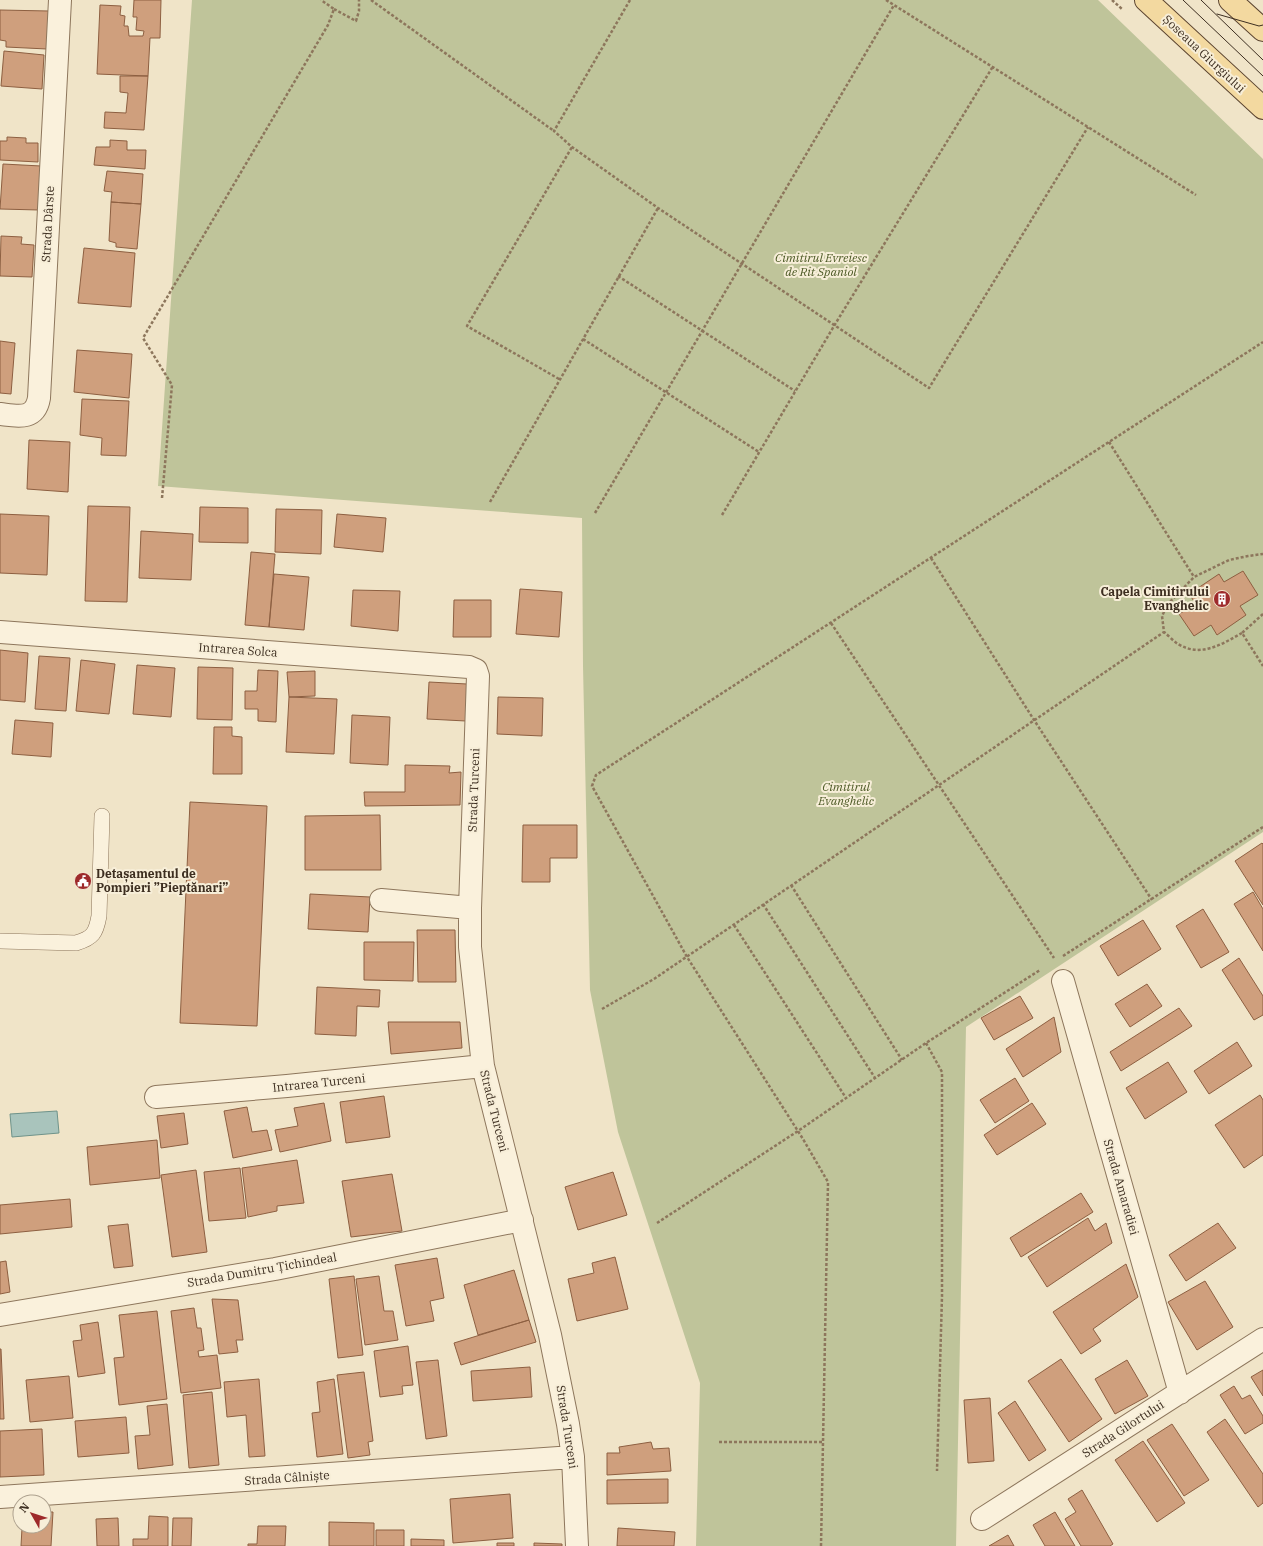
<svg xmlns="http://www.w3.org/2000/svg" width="1263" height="1546" viewBox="0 0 1263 1546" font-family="'IBM Plex Serif',serif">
<rect width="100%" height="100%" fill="#f0e4c8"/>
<path fill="#bfc49a" d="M192,0H1098L1263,159V832L966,1027L956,1546H696L700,1383L618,1132L590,990L583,666L582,518L158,486Z"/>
<path fill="#a9c4bc" stroke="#6f938a" d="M57,1111L59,1133L12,1137L10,1114Z"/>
<path fill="#cf9f7d" stroke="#8d5f41" d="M134,0H161L160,38H150L148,76L97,74L100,5L121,6L120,15L125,16L124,26H128L129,36H143L144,31L136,30L137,17H133Z
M0,10L49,11L47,49L6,47V41L0,40Z
M4,51L44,55L42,89L1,86Z
M120,76H148L144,130L104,128L105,112L126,113L128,93L120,92Z
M7,137L26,138V143H38V162L0,160V141H7Z
M110,140L127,141V150H146L145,169L94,165L96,147H110Z
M3,164L41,166L39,210L0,209Z
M107,171L143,174L141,204L111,202L112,192L104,191Z
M111,202L141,204L137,249L116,247V243L109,241Z
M1,236L22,237L21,244L34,245L32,277L0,276Z
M84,248L135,253L131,307L78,303Z
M0,341L15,343L11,394L0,393Z
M77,350L132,354L129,398L74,392Z
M82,399L129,401L126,456L101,455L102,438L80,435Z
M29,440L70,442L68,492L27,489Z
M88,506L130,507L127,602L85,601Z
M200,507L248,508V543L199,542Z
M276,509L322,510L321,554L275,552Z
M0,514L49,516L47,575L0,573Z
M337,514L386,518L383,552L334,547Z
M141,531L193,534L191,580L139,578Z
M251,552L275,554L269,627L245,625Z
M1243,571L1258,595L1240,606L1246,615L1217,635L1211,625L1194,636L1179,614L1196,604L1189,594L1219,574L1224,582Z
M274,574L309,577L304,630L269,627Z
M520,589L562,592L559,637L516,634Z
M353,590L400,591L398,631L351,626Z
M454,600H491V637H453Z
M0,650L28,653L25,702L0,700Z
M39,656L70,658L66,711L35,709Z
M81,660L115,664L109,714L76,711Z
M137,665L175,668L171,717L133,714Z
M198,667L233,668L232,720L197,719Z
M258,670L278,671L276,722L258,721V709H245V691H257Z
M315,671V696L289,697L287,672Z
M429,682L467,684L466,721L427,719Z
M289,697L337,699L334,754L286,752Z
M498,697L543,698L542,736L497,734Z
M352,715L390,717L388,765L350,763Z
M15,720L53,723L51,757L12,754Z
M214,727H232V736L242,737V774H213Z
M405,765L450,766L449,773L461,772L460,805L365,806L364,792H405Z
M190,802L267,806L257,1026L180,1023Z
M380,815L381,870H305V816Z
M523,825H577V858H550V882H522Z
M1262,843L1263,844V905L1235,861Z
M1253,892L1263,909V951L1234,904Z
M310,894L370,897L368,932L308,929Z
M1203,909L1229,952L1201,968L1176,926Z
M1143,920L1161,949L1118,976L1100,946Z
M417,930H455L456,982H418Z
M364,942H414L413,981L364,980Z
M1239,958L1263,996V1015L1254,1020L1222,970Z
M1147,984L1162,1006L1130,1027L1115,1004Z
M317,987L380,990L379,1007L357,1006L356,1036L315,1034Z
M1020,996L1033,1018L994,1040L981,1018Z
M1179,1008L1192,1026L1121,1071L1110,1052Z
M1054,1017L1061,1052L1023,1077L1006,1049Z
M388,1022H460L462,1048L391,1054Z
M1237,1042L1252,1066L1209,1094L1194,1071Z
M1168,1062L1187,1092L1145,1119L1126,1088Z
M1015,1078L1029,1101L995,1123L980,1100Z
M1260,1095L1263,1100V1155L1244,1168L1215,1125Z
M384,1096L390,1137L346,1143L340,1102Z
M324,1103L331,1141L280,1152L275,1130L298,1126L294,1108Z
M1032,1103L1046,1124L997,1155L984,1135Z
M247,1107L252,1132L267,1130L272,1150L233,1158L224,1111Z
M184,1113L188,1144L161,1148L157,1116Z
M157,1140L160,1178L90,1185L87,1147Z
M297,1160L304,1203L277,1206V1211L248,1217L242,1168Z
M240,1168L246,1218L209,1221L204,1172Z
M196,1170L207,1252L172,1257L161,1175Z
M613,1172L627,1215L578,1230L565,1187Z
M392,1174L402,1231L351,1237L342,1181Z
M1081,1193L1093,1212L1021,1257L1010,1238Z
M70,1199L72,1227L0,1234V1205Z
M1088,1218L1095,1231L1106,1223L1112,1243L1047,1287L1028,1257Z
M1218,1223L1236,1248L1186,1281L1169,1255Z
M128,1224L133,1266L114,1268L108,1226Z
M615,1257L628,1309L577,1321L568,1279L594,1273L592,1263Z
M437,1258L444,1298L430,1301L434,1321L406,1326L395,1265Z
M6,1261L10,1292L0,1294V1262Z
M1126,1264L1138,1297L1093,1329L1101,1341L1081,1354L1053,1312Z
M514,1270L529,1320L478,1335L464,1285Z
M354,1276L363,1355L338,1358L329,1279Z
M379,1276L384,1311H393L398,1340L365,1345L356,1279Z
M1205,1281L1233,1327L1197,1350L1168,1302Z
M212,1299L238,1300L243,1340H236L238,1352L219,1354Z
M194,1308L197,1328H201L204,1350L198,1351L199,1357L217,1355L221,1388L181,1393L171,1311Z
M157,1311L167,1399L119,1405L114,1358L124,1357L119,1315Z
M529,1320L536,1342L461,1365L454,1343Z
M98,1322L105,1373L78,1377L73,1341L82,1340L80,1325Z
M408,1346L413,1385L402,1386L403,1394L380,1397L374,1351Z
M0,1349H1L4,1419H0Z
M1061,1359L1102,1419L1069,1442L1028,1381Z
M438,1360L447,1436L426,1439L416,1362Z
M1127,1360L1148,1396L1115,1414L1095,1379Z
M530,1367L532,1397L473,1401L471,1371Z
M1263,1370V1396L1251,1377Z
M364,1372L373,1441L368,1442L370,1455L348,1458L337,1375Z
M69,1376L73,1418L30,1422L26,1380Z
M259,1379L265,1456L249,1457L246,1415L227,1417L224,1382Z
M334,1379L343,1454L317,1457L312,1413L320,1412L317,1382Z
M1234,1386L1242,1399L1250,1395L1263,1416V1423L1245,1434L1220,1395Z
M212,1392L219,1465L189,1468L183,1395Z
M990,1398L994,1461L968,1463L964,1400Z
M1015,1401L1046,1450L1029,1461L998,1413Z
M167,1404L173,1465L138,1469L135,1436L150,1435L147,1406Z
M126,1417L129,1453L78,1457L75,1421Z
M1225,1419L1263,1474V1503L1258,1507L1207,1432Z
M1172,1424L1209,1480L1184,1496L1147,1440Z
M42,1429L44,1475L0,1477V1431Z
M1143,1441L1185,1503L1157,1522L1115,1460Z
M651,1442L653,1449L669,1448L671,1471L607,1475V1453H620L619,1447Z
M668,1479V1503L607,1504V1480Z
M1082,1490L1113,1544L1110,1546H1081L1065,1519L1076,1512L1068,1499Z
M510,1494L513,1538L453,1543L450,1499Z
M44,1512H53L51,1546H21L22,1528L30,1529V1526H44Z
M1055,1512L1075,1546H1045L1033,1525Z
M149,1516L168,1517V1546H133V1539H148Z
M118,1518L119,1546H97L96,1519Z
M173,1518H192L191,1546H172Z
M329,1522L374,1523V1546H329Z
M258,1526H286L285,1546H248V1544H257Z
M618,1528L675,1532L674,1546H617Z
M376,1530H404V1546H376Z
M1008,1535L1014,1546H989Z
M411,1539L444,1540V1546H411Z
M497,1543H514V1546H497Z
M534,1543L562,1544V1546H534Z"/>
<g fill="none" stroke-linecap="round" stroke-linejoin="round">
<g stroke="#8d765c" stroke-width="16">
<path id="service" d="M0,941L76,943C93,938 96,933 99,916L102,816"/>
</g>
<g stroke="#8d765c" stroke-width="24">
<path id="minor" d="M0,414C17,416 35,421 39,398L60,0
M0,632L469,667L476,670L478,676L470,908V947L483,1066L550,1335L568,1424L573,1457L577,1546
M381,900L470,908
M1063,981L1180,1393
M156,1097L287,1086L483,1066
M0,1315L275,1269L522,1220
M0,1497L573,1457
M982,1519L1263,1339"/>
</g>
<g stroke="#5b4430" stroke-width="24">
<path id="primary" d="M1146,0L1263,108
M1230,0L1263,30"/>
</g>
<path stroke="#8d765c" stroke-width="2.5" stroke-dasharray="3 2" stroke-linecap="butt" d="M371,0L554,131
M630,0L554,131L572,147L658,208L929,388L1088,127
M886,0L1196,195
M1112,0L1122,9
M334,9L356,21L359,11V0
M618,276L795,391
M583,339L759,452
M559,379L467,326L572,147
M1109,442L1194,577
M162,498L172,385L143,338L328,25L334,9L321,0
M490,502L658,208
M595,513L894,5
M722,515L834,326L992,68
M931,558L1034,720L1152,900
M1263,614L1242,633L1263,666
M831,623L1054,958
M1242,633C1222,644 1201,658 1178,644C1173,641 1168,635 1164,632L1162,616L1168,604L1194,577L1229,560L1248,556L1263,554
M791,885L902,1060
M763,904L875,1078
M734,925L846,1098
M1063,956L1263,827
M602,1009L654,979L1164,632
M926,1043L942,1072V1296L937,1471
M657,1223L798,1131L926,1043L1040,970
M719,1442H823
M821,1546L828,1182L803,1139L687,957L592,786L596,775L1263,342"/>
<use href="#service" stroke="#faf1dc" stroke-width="15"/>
<use href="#minor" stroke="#faf1dc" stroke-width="22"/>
<use href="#primary" stroke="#f3d9a0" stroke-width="22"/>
<path stroke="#3d2e20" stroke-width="1" d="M1183,0L1263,76
M1201,0L1263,60
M1217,14L1259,26L1263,25"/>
</g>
<defs>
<g id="building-disc" transform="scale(0.9)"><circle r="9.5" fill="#9e2a2b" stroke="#f7eed8"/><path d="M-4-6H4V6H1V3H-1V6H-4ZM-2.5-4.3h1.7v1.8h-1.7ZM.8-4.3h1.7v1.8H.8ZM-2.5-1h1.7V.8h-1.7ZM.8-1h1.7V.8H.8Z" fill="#fff"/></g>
<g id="civic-disc" transform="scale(0.9)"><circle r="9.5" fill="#9e2a2b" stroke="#f7eed8"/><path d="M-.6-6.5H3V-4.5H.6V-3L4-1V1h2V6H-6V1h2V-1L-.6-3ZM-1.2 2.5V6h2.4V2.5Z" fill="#fff"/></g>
</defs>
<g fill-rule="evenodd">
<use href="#building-disc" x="1222" y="599"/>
<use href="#civic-disc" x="83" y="881"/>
</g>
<g text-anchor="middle" stroke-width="4" stroke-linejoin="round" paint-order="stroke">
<g font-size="12" fill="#3d2e20" stroke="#f7eed8">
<text transform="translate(1204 54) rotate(43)" y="4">Șoseaua Giurgiului</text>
<text transform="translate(48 224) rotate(-87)" y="4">Strada Dârste</text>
<text transform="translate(238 650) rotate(4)" y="4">Intrarea Solca</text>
<text transform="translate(474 790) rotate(-88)" y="4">Strada Turceni</text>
<text transform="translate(319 1083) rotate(-6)" y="4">Intrarea Turceni</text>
<text transform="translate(494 1111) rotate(76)" y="4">Strada Turceni</text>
<text transform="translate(1121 1187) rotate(74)" y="4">Strada Amaradiei</text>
<text transform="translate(262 1270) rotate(-10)" y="4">Strada Dumitru Țichindeal</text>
<text transform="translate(567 1427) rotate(81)" y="4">Strada Turceni</text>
<text transform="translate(1123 1429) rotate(-33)" y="4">Strada Gilortului</text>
<text transform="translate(287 1478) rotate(-4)" y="4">Strada Câlniște</text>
</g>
<g font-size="12" font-style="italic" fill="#4d5a26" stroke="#f7eed8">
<text x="821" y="262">Cimitirul Evreiesc<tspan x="821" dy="14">de Rit Spaniol</tspan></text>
<text x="846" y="791">Cimitirul<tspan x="846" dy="14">Evanghelic</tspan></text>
</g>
<g font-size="12" font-weight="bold" fill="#3d2e20" stroke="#f7eed8" text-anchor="end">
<text x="1209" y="596">Capela Cimitirului<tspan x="1209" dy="14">Evanghelic</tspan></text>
<text x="96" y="878" text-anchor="start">Detașamentul de<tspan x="96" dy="14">Pompieri ”Pieptănari”</tspan></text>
</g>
</g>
<g transform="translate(32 1514) rotate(309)"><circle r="19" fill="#f7eed8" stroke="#ada18e"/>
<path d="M0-3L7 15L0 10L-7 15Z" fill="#9e2a2b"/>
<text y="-6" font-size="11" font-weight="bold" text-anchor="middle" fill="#3d2e20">N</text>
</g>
</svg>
